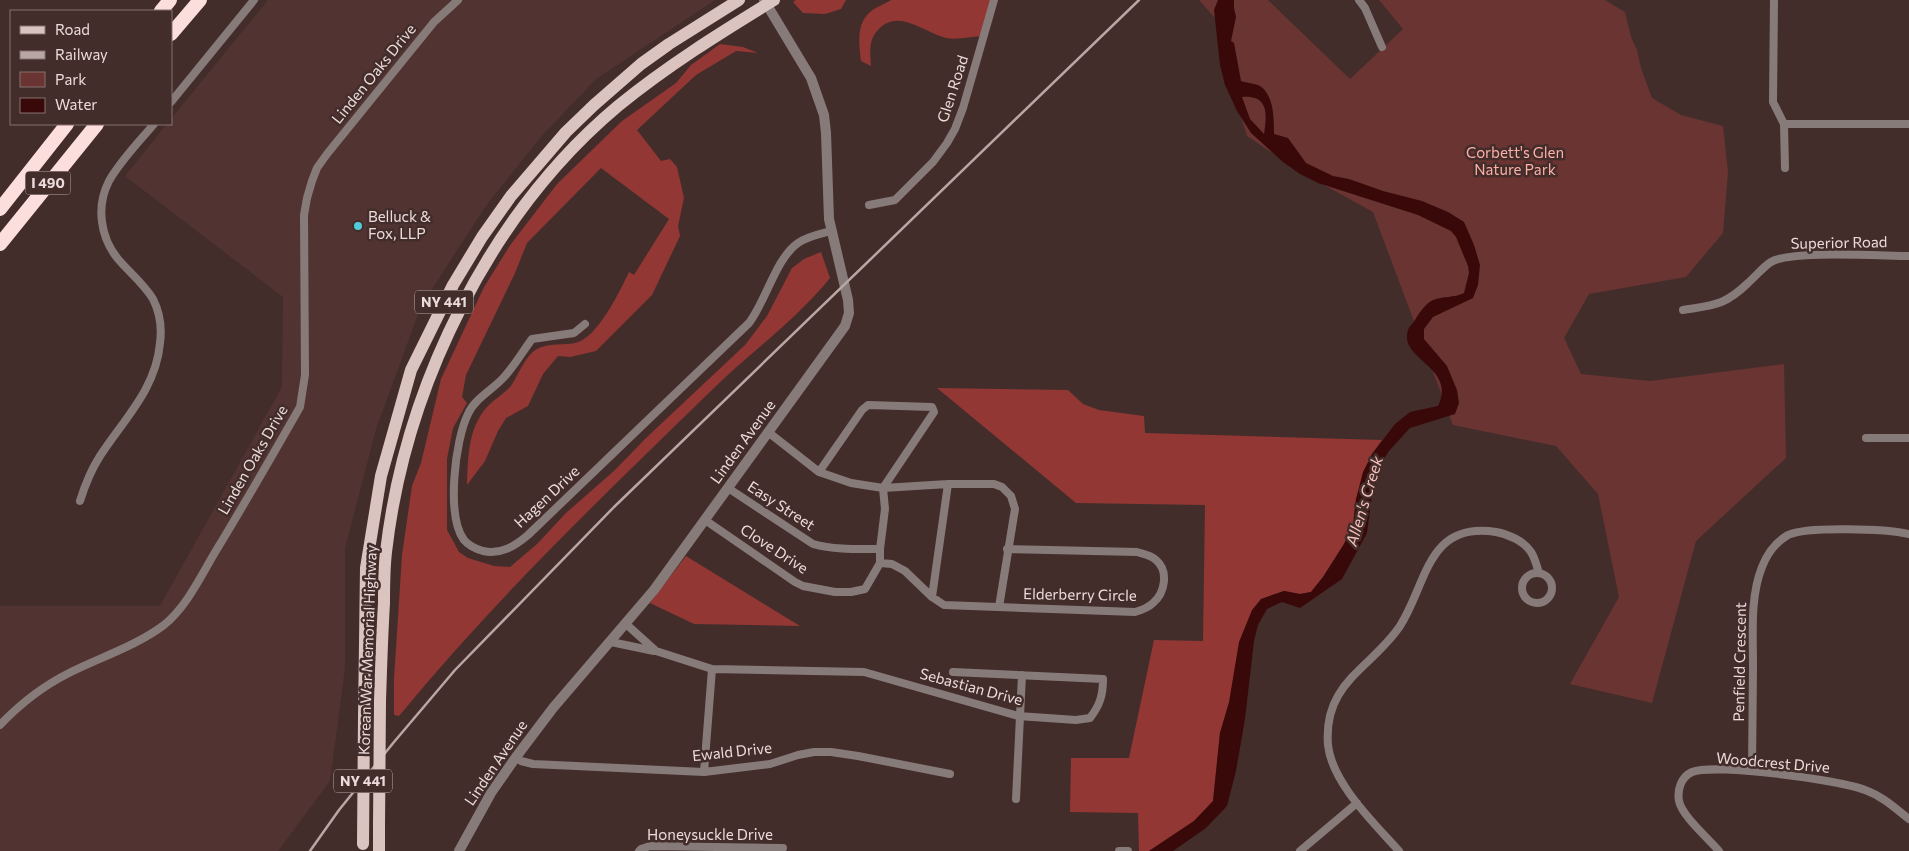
<svg xmlns="http://www.w3.org/2000/svg" width="1909" height="851" viewBox="0 0 1909 851" font-family="Commissioner,sans-serif">
<rect width="100%" height="100%" fill="#432d2b"/>
<path fill="#513432" d="M268,0H715L596,79L539,139L485,207L421,306L376,429L345,548V668L330,781L278,851H0V606H160L282,387L283,297L125,176L167,124H171V119Z"/>
<path fill="#693431" d="M1199,0H1268L1350,79L1403,29L1379,0H1605L1625,12L1631,37L1637,50L1641,68L1652,98L1681,115L1723,126L1728,172L1723,233L1686,277L1589,294L1564,338L1581,374L1650,381L1784,364L1786,458L1696,541L1652,703L1570,684L1619,597L1598,494L1556,446L1453,425L1373,212L1304,174L1247,136L1229,79L1216,19Z"/>
<path fill="#923734" d="M796,0H846L841,9L825,14L803,13L793,2Z
M891,0H992L981,36C970,37 957,40 946,38C925,33 901,10 881,27C868,38 870,50 871,66L861,61C859,45 856,24 870,12C876,7 885,4 891,0Z
M720,44L743,47L758,53L736,51L696,75L637,130L661,161L670,159L677,167L684,198L678,226L680,236L652,295L596,351L570,357L558,356L543,374L528,406L506,418L498,431L485,461L467,485C468,457 468,427 488,406C495,399 505,393 511,386C518,375 524,359 534,351C546,342 561,346 575,343C597,339 620,291 629,272L634,275L669,219L601,168L527,243L515,273L466,375L462,397L467,403L453,428L447,459V530L459,552L468,558L494,566L510,567L537,544L566,513L615,470L646,438L745,345L767,316L792,268L804,259L821,252L830,278C796,320 751,352 713,389C605,494 494,600 399,716L394,715V679L402,555L412,486L421,463L441,379L484,287L511,244L557,184L622,121L676,83L691,65Z
M937,388L1068,390L1083,404L1099,410L1144,416L1145,433L1382,440L1372,454L1356,499L1353,525L1344,544L1323,577L1311,592L1300,594L1284,591L1261,599L1220,733L1213,801L1194,821L1149,851H1139L1138,813L1070,812L1071,758H1129L1154,640L1203,641L1205,505L1076,503Z
M686,556L800,626L694,624L650,603Z"/>
<path fill="#390909" fill-rule="evenodd" d="M1218,0H1234V8L1236,17L1231,41L1234,43L1241,81C1247,83 1254,83 1260,86C1274,95 1274,119 1274,134L1288,138L1306,163L1333,176L1349,179L1383,191L1422,201L1448,212L1464,222L1474,245L1480,265L1478,285L1473,298L1433,317L1424,329V339L1447,366L1457,390L1459,403L1455,414L1410,428L1389,451L1375,473L1367,533L1342,579L1300,608L1282,602L1267,609L1258,625L1254,641L1245,719L1236,771L1227,806L1206,828L1173,851H1149L1194,821L1213,801L1220,733L1229,702L1239,642L1252,610L1261,599L1284,591L1300,594L1311,592L1323,577L1344,544L1353,525L1356,499L1363,472L1372,454L1395,424L1410,412L1438,406C1457,366 1398,360 1408,330C1409,327 1413,323 1415,320C1419,313 1425,304 1433,300C1443,296 1454,298 1464,293L1469,273L1468,266L1456,237L1451,231L1418,215L1318,183L1300,174L1283,162L1251,133L1237,111L1225,85L1220,65L1214,10ZM1242,97C1269,95 1267,114 1264,134L1250,119Z"/>
<g fill="none" stroke-linecap="round" stroke-linejoin="round">
<path stroke="#877b7a" stroke-width="8" d="M1359,0L1365,8L1382,47
M1774,0L1773,102L1784,124L1785,168
M171,102L254,0
M1784,124H1909
M869,205L895,200L933,162L947,143L955,129L963,108L994,0
M1683,310C1714,305 1724,306 1748,283C1755,277 1763,267 1771,262C1790,250 1882,256 1909,256
M585,324L574,333L532,339C523,351 515,365 505,376C494,389 475,398 468,414C455,440 446,516 464,540C469,546 476,549 483,551C501,555 515,546 528,535L749,323C766,301 776,258 798,243C808,236 820,234 831,231
M768,432L819,472L851,483L883,488L948,484H994L1002,487L1011,496L1015,509L999,607
M1866,438H1909
M819,472L862,410L868,405L932,407L934,412L883,488
M728,488L813,544C834,550 858,549 880,549
M80,501C85,485 91,470 100,456C124,419 156,389 160,343C162,328 160,313 153,299C144,284 129,272 118,259C100,237 96,206 109,181C121,160 139,142 154,124
M705,520L795,582L803,586L835,592H851L865,589L880,563V549L885,509L883,488
M880,563L892,564L905,571L932,597L944,605L1135,612C1142,610 1148,608 1153,603C1165,593 1169,571 1156,560C1151,555 1144,554 1137,552L1007,549
M1522 588a15 15 0 1 1 30 0a15 15 0 1 1-30 0Z
M932,597L948,484
M626,624L656,651L712,669L864,672L1018,716L1076,720L1090,718C1100,705 1103,695 1103,679L953,672
M611,642L654,651
M0,725C20,704 43,686 69,673C101,657 136,646 164,625C186,607 200,578 214,554C244,505 272,456 300,407L305,375L304,215L307,198L312,181L317,168L327,154L434,22L458,0
M516,757L521,761L533,764L704,772L770,764L798,755L814,752H831L858,756L950,774
M1752,771C1752,736 1753,700 1753,665C1753,633 1750,597 1762,567C1767,554 1776,542 1788,535C1807,526 1887,529 1909,534
M704,772L712,669
M1016,799L1022,675
M639,851L641,849L650,846L783,848
M1119,851H1128
M1300,851L1357,803
M1399,851C1374,823 1332,783 1328,745C1323,682 1371,669 1400,626C1427,584 1427,521 1496,532C1508,534 1524,541 1531,552C1535,558 1537,567 1539,573
M1719,851C1708,838 1682,816 1679,801C1677,790 1681,777 1692,772C1715,763 1841,780 1865,790C1882,796 1895,808 1909,819"/>
<path stroke="#877b7a" stroke-width="10" d="M459,851L491,793L516,757L553,708L654,590L845,326L849,313L848,300L829,219L826,133L824,115L811,78L764,0"/>
<path stroke="#dbc3c0" stroke-width="12" d="M380,701C381,669 382,636 384,603C384,586 384,569 386,552C405,387 490,213 618,106C667,66 720,33 774,0
M364,718L366,568L381,476L411,370L453,285L482,237L511,196L566,132L594,105L641,64L669,44L739,0
M379,851V825"/>
<path stroke="#fcdfdc" stroke-width="14" d="M161,11L170,0
M171,34L200,0
M0,209L67,124
M0,244L97,124"/>
<path stroke="#b8a7a5" stroke-width="2.5" d="M310,851L339,810L394,742L455,670L614,507L1139,0"/>
<path stroke="#dbc3c0" stroke-width="12" d="M379,825L380,701
M363,844L364,718"/>
</g>
<circle fill="#52cbd8" stroke="#432d2b" stroke-width="2" cx="358" cy="226" r="5"/>
<g text-anchor="middle" stroke-width="5" stroke-linejoin="round" paint-order="stroke">
<g fill="#432d2b" stroke="#b9a8a6" stroke-width="1">
<rect x="25.5" y="171.5" width="45" height="23" rx="4"/>
<rect x="415" y="290.5" width="58" height="23" rx="4"/>
<rect x="334" y="769.5" width="58" height="23" rx="4"/>
</g>
<g font-size="14" font-weight="bold" fill="#ebdcdb">
<text x="48" y="188">I 490</text>
<text x="444" y="307">NY 441</text>
<text x="363" y="786">NY 441</text>
</g>
<g font-size="15" fill="#ebdcdb" stroke="#432d2b">
<text transform="translate(374 74) rotate(-51)" y="5">Linden Oaks Drive</text>
<text transform="translate(953 89) rotate(-72)" y="5">Glen Road</text>
<text transform="translate(1839 243) rotate(-1)" y="5">Superior Road</text>
<text transform="translate(743 442) rotate(-54)" y="5">Linden Avenue</text>
<text transform="translate(253 460) rotate(-60)" y="5">Linden Oaks Drive</text>
<text transform="translate(547 497) rotate(-43)" y="5">Hagen Drive</text>
<text transform="translate(781 506) rotate(33)" y="5">Easy Street</text>
<text transform="translate(774 549) rotate(33)" y="5">Clove Drive</text>
<text transform="translate(1080 595) rotate(1)" y="5">Elderberry Circle</text>
<text transform="translate(368 650) rotate(-88)" y="5">Korean War Memorial Highway</text>
<text transform="translate(1740 662) rotate(-89)" y="5">Penfield Crescent</text>
<text transform="translate(971 687) rotate(15)" y="5">Sebastian Drive</text>
<text transform="translate(732 752) rotate(-6)" y="5">Ewald Drive</text>
<text transform="translate(496 763) rotate(-56)" y="5">Linden Avenue</text>
<text transform="translate(1773 763) rotate(5)" y="5">Woodcrest Drive</text>
<text x="710" y="840">Honeysuckle Drive</text>
</g>
<g font-size="15" fill="#feafa8" stroke="#432d2b">
<text x="1515" y="158">Corbett's Glen<tspan x="1515" dy="17">Nature Park</tspan></text>
</g>
<g font-size="15" fill="#ebdcdb" stroke="#432d2b" text-anchor="start">
<text x="368" y="222">Belluck &amp;<tspan x="368" dy="17">Fox, LLP</tspan></text>
</g>
<g font-size="16" font-style="italic" fill="#f6c1bc" stroke="#432d2b">
<text transform="translate(1364 501) rotate(-73)" y="6">Allen's Creek</text>
</g>
</g>
<rect x="10" y="10" width="162" height="115" fill="#432d2b" stroke="#867371"/>
<rect x="20" y="26" width="25" height="8" fill="#dbc3c0" stroke="#867371"/>
<text x="55" y="35" font-size="15" fill="#ebdcdb">Road</text>
<rect x="20" y="51" width="25" height="8" fill="#b8a7a5" stroke="#867371"/>
<text x="55" y="60" font-size="15" fill="#ebdcdb">Railway</text>
<rect x="20" y="72" width="25" height="15" fill="#693431" stroke="#867371"/>
<text x="55" y="85" font-size="15" fill="#ebdcdb">Park</text>
<rect x="20" y="98" width="25" height="15" fill="#390909" stroke="#867371"/>
<text x="55" y="110" font-size="15" fill="#ebdcdb">Water</text>
</svg>
